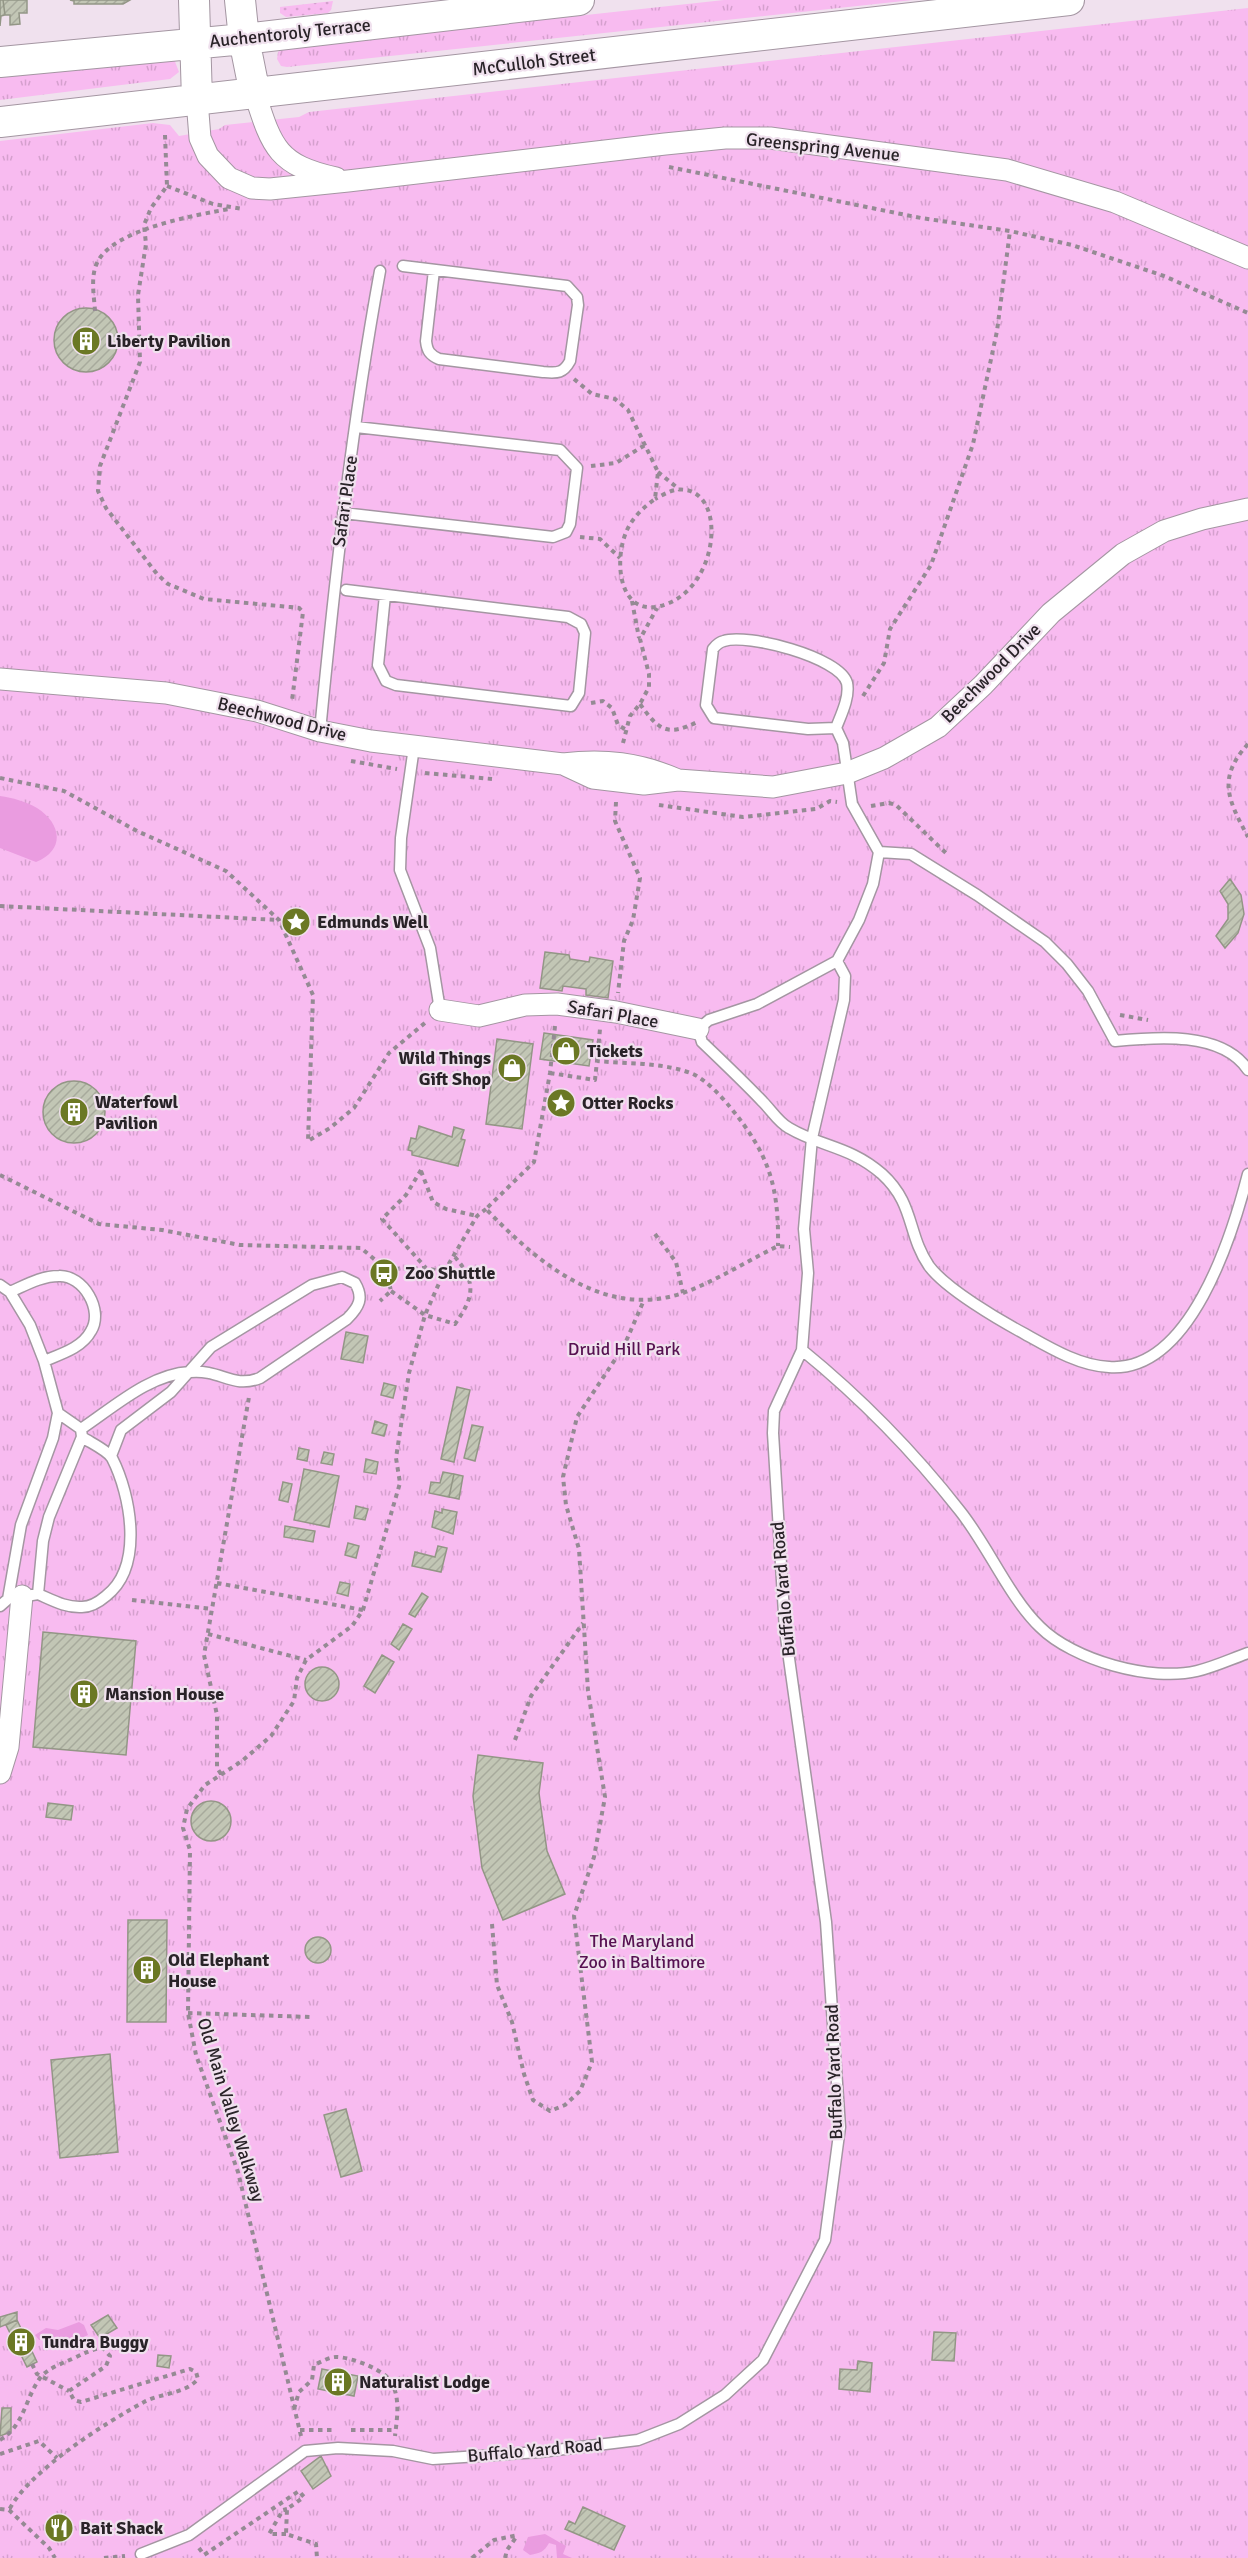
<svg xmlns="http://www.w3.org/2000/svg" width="1248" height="2558" viewBox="0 0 1248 2558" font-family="Signika,sans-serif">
<defs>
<pattern id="grass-dots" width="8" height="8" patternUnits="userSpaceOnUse" patternTransform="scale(1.5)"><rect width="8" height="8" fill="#f8bbf0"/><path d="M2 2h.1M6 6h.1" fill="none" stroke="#d5a0ce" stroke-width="1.8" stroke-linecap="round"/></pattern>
<pattern id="park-tufts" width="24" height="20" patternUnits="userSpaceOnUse" patternTransform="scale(1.5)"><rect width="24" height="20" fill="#f8bbf0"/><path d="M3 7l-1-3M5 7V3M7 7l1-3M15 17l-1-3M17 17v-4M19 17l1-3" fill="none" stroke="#d5a0ce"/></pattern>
<pattern id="building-hatch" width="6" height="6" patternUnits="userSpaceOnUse" patternTransform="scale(1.5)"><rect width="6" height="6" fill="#c2c6b5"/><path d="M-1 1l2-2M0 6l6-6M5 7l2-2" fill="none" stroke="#a7aa9c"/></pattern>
</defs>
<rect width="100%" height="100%" fill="#f0e1ee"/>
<path fill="url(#grass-dots)" d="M333,1L331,10L328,13L286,17L280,13V7Z"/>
<path fill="url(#park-tufts)" d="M724,0H913L287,67L281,66L277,59L278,52L284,48Z
M1248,8V2558H0V141L153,123L170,125L179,136L219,129L225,125L299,117L309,112Z
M174,59L179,72L170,79L0,100V76Z"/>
<path fill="#ea9ce0" d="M0,796C13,798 25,801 37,808C61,823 66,850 36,862L0,848Z
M79,2322L84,2325L88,2335L65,2347L51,2339L39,2340L35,2335L46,2328L58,2330Z
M545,2534L566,2546L563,2554L572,2558H557L556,2545L549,2543C544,2552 540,2553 530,2555L523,2550L528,2537Z"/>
<path fill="url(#building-hatch)" stroke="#939686" stroke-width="1.5" d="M0,0H3L5,15L1,16L0,26Z
M3,0H27V13H19L20,24L10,25V15H5Z
M70,0H130L123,4H74V1Z
M54 340a32 32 0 1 1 64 0a32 32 0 1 1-64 0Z
M1230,879L1241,895L1244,914L1238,933L1225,948L1216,936L1228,919V904L1220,891Z
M545,952L569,955L570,959L589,962L590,957L613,961L608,998L586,995V989L563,986L562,991L540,988Z
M544,1033L593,1040L589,1066L540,1059Z
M497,1039L533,1044L522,1129L486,1124Z
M43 1112a31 31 0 1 1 62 0a31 31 0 1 1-62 0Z
M419,1126L452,1137L454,1127L464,1130L461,1139L465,1140L458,1166L412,1155V1151L408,1150L411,1138L416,1139Z
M346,1332L368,1336L363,1363L341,1359Z
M384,1383L396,1386L393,1398L381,1395Z
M457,1387L470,1390L454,1462L441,1459Z
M375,1421L387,1425L384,1436L372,1433Z
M472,1425L483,1427L475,1461L464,1458Z
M299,1448L309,1450L307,1461L297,1459Z
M324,1452L334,1454L332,1465L321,1463Z
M366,1459L378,1462L376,1474L364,1472Z
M304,1469L339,1476L329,1527L294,1520Z
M443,1472L454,1474L449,1497L429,1493L431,1482L440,1483Z
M454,1474L463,1476L459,1499L449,1497Z
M283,1482L292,1484L288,1502L279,1500Z
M356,1506L368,1509L365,1520L354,1518Z
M442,1509L457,1512L453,1534L432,1527L435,1511L442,1513Z
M285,1526L315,1531L313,1542L284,1537Z
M348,1543L359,1546L356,1558L345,1555Z
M438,1546L447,1548L441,1572L412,1566L415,1552L435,1557Z
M340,1582L350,1584L348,1596L337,1593Z
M422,1593L428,1597L415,1617L409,1614Z
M403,1624L412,1629L399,1650L391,1644Z
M43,1632L136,1641L126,1755L33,1747Z
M382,1655L394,1662L375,1693L364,1686Z
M305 1684a17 17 0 1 1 34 0a17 17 0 1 1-34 0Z
M478,1755L543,1763L539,1793L547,1851L565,1894L503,1920L482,1868L473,1796Z
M191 1821a20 20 0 1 1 40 0a20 20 0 1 1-40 0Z
M48,1803L73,1806L71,1820L46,1817Z
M128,1920H167L166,2022H127Z
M305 1950a13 13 0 1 1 26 0a13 13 0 1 1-26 0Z
M110,2054L118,2152L60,2158L51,2060Z
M346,2109L362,2171L341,2177L324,2115Z
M17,2312V2320L0,2327V2317Z
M108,2315L117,2328L100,2338L91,2325Z
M17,2320L37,2362L27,2367L6,2325Z
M934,2332L956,2333L954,2361L932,2360Z
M158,2355L171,2356L169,2368L157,2366Z
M858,2361L872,2363L870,2392L839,2389L840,2369L857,2370Z
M322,2369L358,2376L354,2396L318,2389Z
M2,2408H11V2432L0,2436Z
M321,2456L331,2476L313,2489L301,2471Z
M583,2507L625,2526L614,2550L565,2529L569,2521L575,2524Z
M57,2518L70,2529L60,2539L48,2528Z"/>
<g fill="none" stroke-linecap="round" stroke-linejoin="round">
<g stroke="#a496a2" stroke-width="13">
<path id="lane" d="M403,266L567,286L577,297L578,305L570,361C563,374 557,373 543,372L439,359C430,355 427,351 426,341L434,270
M343,513L553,537L566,532L570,524L577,468L560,450L356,427
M346,590L568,617L581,624L585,633L579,693L571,706L396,685L386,681L378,665L385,595
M836,728L808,729L714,718L706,705L713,649C716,645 719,642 724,641C746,633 840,657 847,683C850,697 841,715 836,728L843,743L852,804L879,852L873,884L859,920L837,961L757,1004L709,1020L698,1029L702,1042C723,1062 744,1082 763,1102C771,1110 779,1123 789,1128C821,1147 850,1146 882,1174C915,1204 907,1234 929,1266C946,1289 999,1320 1025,1334C1050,1348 1080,1366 1109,1367C1190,1373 1232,1236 1248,1174
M320,731C335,577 352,424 380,271
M414,747L401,838L400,870L430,948L440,1010
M879,852L911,854L977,895L1045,942L1067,964L1088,991L1115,1041C1156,1037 1222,1031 1248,1070
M0,1285L10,1292L30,1325L44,1361L58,1413L53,1438L21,1525L8,1599L0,1606
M10,1292C26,1285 41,1276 59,1276C83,1275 104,1310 91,1331C82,1348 61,1354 44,1361
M802,1350C861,1398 913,1451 960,1511C988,1546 1009,1597 1040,1627C1073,1660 1151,1682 1197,1671C1214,1667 1231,1659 1248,1653
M81,1429C114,1407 150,1374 190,1372C221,1369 232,1389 260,1378L347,1319C359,1307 364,1298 355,1283L342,1277L312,1285L211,1347L171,1392L121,1430L111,1456
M38,1594C52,1600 66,1608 82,1607C91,1607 99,1602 106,1596C144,1567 131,1495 112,1458C107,1450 91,1443 82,1437
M32,1595L38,1594L43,1541L49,1517L82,1437L81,1429L58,1413
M141,2554L189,2535L305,2451L338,2448L393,2451L433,2459L540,2452L638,2440L679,2424L725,2395L763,2360L825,2240L840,2127L826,1922L785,1630L773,1433L774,1411L802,1350L808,1273L804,1229L812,1138L844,1000L845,976L837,961"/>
</g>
<g stroke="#a496a2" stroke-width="23">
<path id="street" d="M255,94C272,147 277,165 336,178
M197,100L200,138L208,156L229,178L252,188L270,189L348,181L665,144L725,138H770L1007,170L1115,202L1248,258
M0,679L166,693L257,711L320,731L371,741L563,764C604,759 639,763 678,780
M563,764L593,778L644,784L678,780L773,787L847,773L884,758L938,727L983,685L1051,613L1123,554L1164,531L1202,519L1248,509
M440,1010L479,1016L525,1005L557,1004L616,1012L698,1029
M0,1773L8,1747L22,1596"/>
</g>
<g stroke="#a496a2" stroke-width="32">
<path id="secondary" d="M194,0L197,100
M240,0L244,39L255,94
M0,62L244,39L579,0
M0,122L1069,0"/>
</g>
<path stroke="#958a94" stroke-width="4" stroke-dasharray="4.5 4.5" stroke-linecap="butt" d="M165,135L167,186L151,208L144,225L146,244L138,295L140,362L100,466L98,491L106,508L157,574L168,584L204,599L290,607L299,608L303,612L292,701
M669,167L921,218L1010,231L1072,245L1164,276L1248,313
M167,186L213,204L243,209
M95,311C94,295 90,275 98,261C115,229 196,215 229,209
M574,379L592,394L615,399L628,410L658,472L655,499C644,507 633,517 627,530C612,563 620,624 669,603C722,581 727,482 675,490C669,491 661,496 655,499
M591,466L616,463L645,445
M658,472L680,490
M580,537L600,539L620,558
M632,601L639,638
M863,696L884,663L890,629L931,565L973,444L997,331L1010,231
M591,703L603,701L612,708L618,725L625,729
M640,704C659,731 668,737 699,721
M623,743L630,716L640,704L649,687V674L640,639L657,608
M1248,744C1216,779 1229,801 1248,837
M351,761L397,769
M425,773L492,779
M0,778L64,791L137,831L226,871L279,920L313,995L308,1141L330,1128L354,1108L389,1053L426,1022
M616,802L615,821L640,878L633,920L624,941L618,993
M659,805L743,817L816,809L830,801L837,802
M871,806L889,803L896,805L948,855
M0,906L278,920
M1120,1015L1148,1020
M555,1026L550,1073L534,1162L486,1209C537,1262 604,1320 683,1293C716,1281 747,1261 778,1246L790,1247
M597,1061L600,1029
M550,1073L595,1080L597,1061C628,1064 663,1062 693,1074C706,1080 721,1096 730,1107C769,1154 779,1186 778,1246
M421,1170L406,1195L382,1219L426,1268
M421,1171L433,1202L446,1209L477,1216
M0,1175L99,1224L162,1230L240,1245L361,1248L386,1269L391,1291L380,1301
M655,1234L676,1262L683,1293
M386,1269L426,1268L444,1272
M391,1291L425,1315L455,1324C474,1297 477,1283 455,1257
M217,1583L363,1610
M132,1600L212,1609
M208,1634L306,1660
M515,1740L531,1696L583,1623
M221,1774L217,1768V1715L204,1655L249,1397
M492,1924L497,1985L512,2022L524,2074L533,2100L550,2111L565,2105L580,2091L592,2062L574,1916L594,1857L605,1797L588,1691L579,1549L566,1505L563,1477L577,1417L624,1346L644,1300
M188,2013L312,2017
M294,2409L299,2392L312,2380L314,2365C321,2362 329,2357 336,2357C351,2357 387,2370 393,2385C400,2402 397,2418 395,2436
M300,2430H332
M351,2430H395
M301,2436L238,2172L196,2055L188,2013L190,1850L183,1828L187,1809L205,1785L242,1761L271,1736L294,1701L297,1678L306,1660L352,1626L363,1610L400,1483L396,1458L409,1373L425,1315L444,1272L477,1216L486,1209
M0,2440C24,2426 25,2399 40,2378C48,2368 61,2364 72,2359C83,2354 91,2349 103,2348L110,2356L106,2366L69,2391L74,2400L81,2402L190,2369L196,2372L198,2379C185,2394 161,2393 144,2402C105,2423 29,2471 9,2510
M0,2454L39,2441L57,2458
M0,2509L9,2510L49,2548L55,2558
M286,2534H269L283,2510L287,2509
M199,2548L204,2555L299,2491L304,2497L287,2509L286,2534L316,2544L317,2558
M104,2558L125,2556
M472,2558L494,2540L518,2535
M505,2558L507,2550L517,2536"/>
<use href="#lane" stroke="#fff" stroke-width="10"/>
<use href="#street" stroke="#fff" stroke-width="21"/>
<use href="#secondary" stroke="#fff" stroke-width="30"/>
<path stroke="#958a94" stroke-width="4" stroke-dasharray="4.5 4.5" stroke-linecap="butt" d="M32,2364L37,2374L69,2391"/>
</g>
<defs>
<g id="building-disc" transform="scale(1.5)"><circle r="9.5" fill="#6b7824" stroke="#f0e1ee"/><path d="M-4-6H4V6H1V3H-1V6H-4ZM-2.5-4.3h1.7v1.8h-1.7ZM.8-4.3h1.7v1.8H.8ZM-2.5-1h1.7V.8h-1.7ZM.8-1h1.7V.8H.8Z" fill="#fff"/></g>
<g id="sight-disc" transform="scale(1.5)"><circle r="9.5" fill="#6b7824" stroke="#f0e1ee"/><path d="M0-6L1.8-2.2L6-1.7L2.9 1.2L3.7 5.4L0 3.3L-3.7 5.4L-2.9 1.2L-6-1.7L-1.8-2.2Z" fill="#fff"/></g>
<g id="shop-disc" transform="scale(1.5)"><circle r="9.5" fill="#6b7824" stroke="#f0e1ee"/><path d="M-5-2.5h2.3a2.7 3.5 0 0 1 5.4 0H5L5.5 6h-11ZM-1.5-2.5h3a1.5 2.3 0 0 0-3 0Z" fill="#fff"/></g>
<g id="bus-disc" transform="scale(1.5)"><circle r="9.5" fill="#6b7824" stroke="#f0e1ee"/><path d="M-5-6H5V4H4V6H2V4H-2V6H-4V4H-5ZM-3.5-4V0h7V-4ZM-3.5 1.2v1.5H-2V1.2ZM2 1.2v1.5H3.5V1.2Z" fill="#fff"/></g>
<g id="restaurant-disc" transform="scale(1.5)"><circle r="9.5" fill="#6b7824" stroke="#f0e1ee"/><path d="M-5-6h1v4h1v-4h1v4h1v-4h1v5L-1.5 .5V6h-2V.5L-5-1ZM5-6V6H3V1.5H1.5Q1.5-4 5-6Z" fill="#fff"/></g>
</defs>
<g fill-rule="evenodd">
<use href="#building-disc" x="86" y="341"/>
<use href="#sight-disc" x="296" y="922"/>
<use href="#shop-disc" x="566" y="1051"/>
<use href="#shop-disc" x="512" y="1068"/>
<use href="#sight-disc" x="561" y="1103"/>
<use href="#building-disc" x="74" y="1112"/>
<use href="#bus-disc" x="384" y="1273"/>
<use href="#building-disc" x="84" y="1694"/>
<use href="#building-disc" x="147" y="1970"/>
<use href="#building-disc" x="21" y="2342"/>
<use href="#building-disc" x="338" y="2382"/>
<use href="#restaurant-disc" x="59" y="2528"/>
</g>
<g text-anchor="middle" stroke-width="4.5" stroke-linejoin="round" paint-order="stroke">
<g font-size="18" fill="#292328" stroke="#f0e1ee">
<text transform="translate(290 33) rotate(-6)" y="6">Auchentoroly Terrace</text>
<text transform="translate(534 62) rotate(-7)" y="6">McCulloh Street</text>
<text transform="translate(823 147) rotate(6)" y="6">Greenspring Avenue</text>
<text transform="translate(345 501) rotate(-82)" y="6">Safari Place</text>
<text transform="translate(991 673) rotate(-45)" y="6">Beechwood Drive</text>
<text transform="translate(282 719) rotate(14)" y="6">Beechwood Drive</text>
<text transform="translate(613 1014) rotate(10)" y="6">Safari Place</text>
<text transform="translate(783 1589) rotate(-95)" y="6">Buffalo Yard Road</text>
<text transform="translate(834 2072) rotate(-92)" y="6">Buffalo Yard Road</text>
<text transform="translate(231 2110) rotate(73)" y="6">Old Main Valley Walkway</text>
<text transform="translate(535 2450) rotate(-5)" y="6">Buffalo Yard Road</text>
</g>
<g font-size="18" font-weight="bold" fill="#292328" stroke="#f0e1ee" text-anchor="start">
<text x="107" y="347">Liberty Pavilion</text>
<text x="317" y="928">Edmunds Well</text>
<text x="587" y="1057">Tickets</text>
<text x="491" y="1064" text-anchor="end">Wild Things<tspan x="491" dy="21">Gift Shop</tspan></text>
<text x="95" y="1108">Waterfowl<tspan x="95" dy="21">Pavilion</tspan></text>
<text x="582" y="1109">Otter Rocks</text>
<text x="405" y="1279">Zoo Shuttle</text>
<text x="105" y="1700">Mansion House</text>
<text x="168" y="1966">Old Elephant<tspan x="168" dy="21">House</tspan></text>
<text x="42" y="2348">Tundra Buggy</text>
<text x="359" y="2388">Naturalist Lodge</text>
<text x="80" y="2534">Bait Shack</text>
</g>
<g font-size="18" fill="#561151" stroke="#f0e1ee">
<text x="624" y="1355">Druid Hill Park</text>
<text x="642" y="1947">The Maryland<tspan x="642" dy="21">Zoo in Baltimore</tspan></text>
</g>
</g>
</svg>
